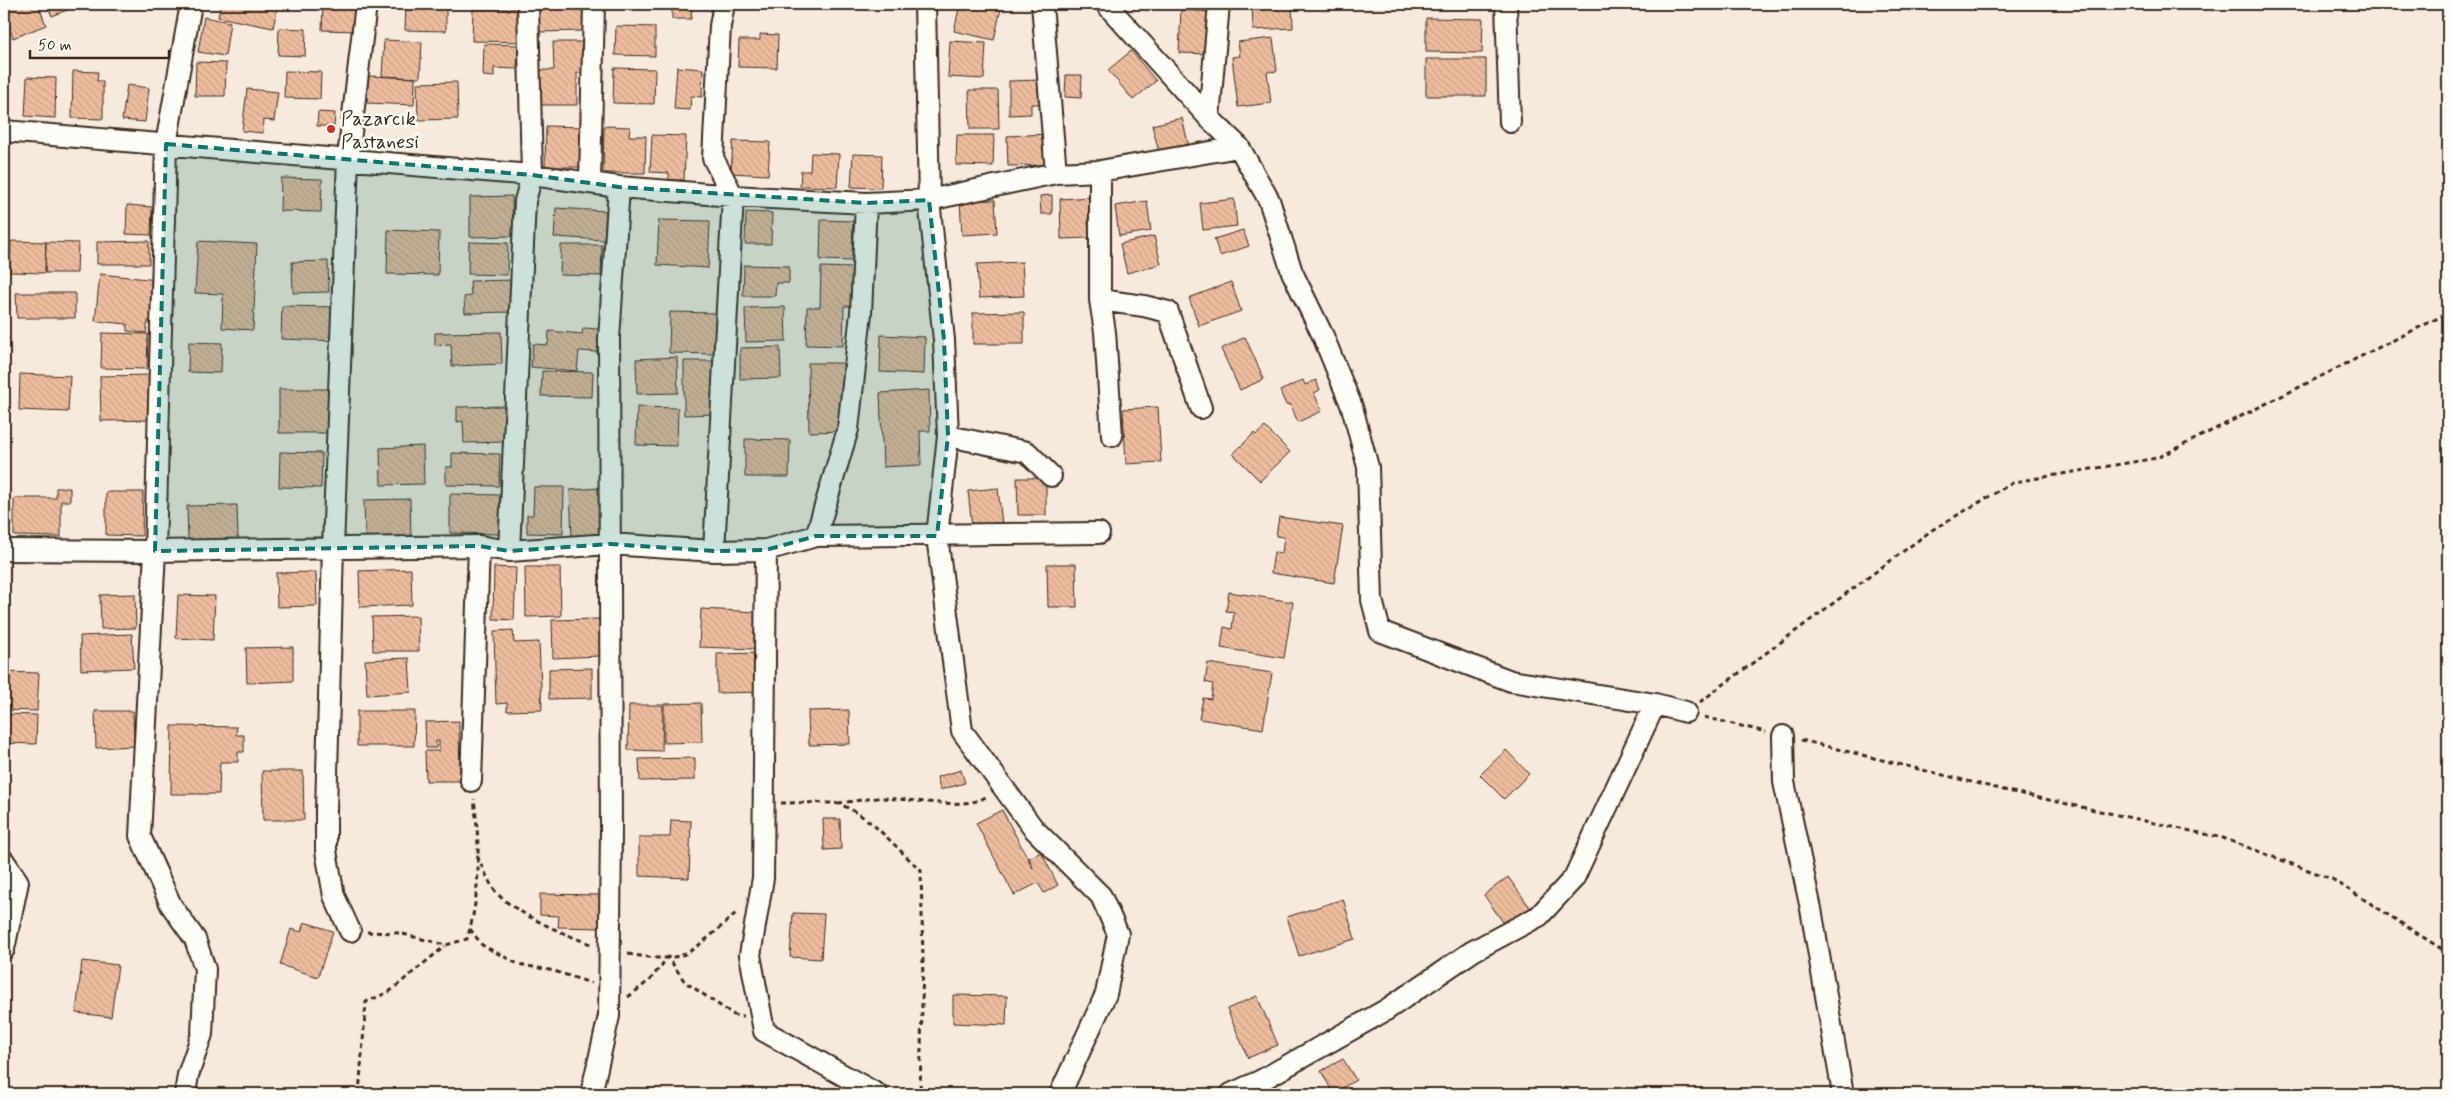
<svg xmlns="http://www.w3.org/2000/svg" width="2452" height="1098" viewBox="0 0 2452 1098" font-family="Mynerve,sans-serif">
<defs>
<pattern id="building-back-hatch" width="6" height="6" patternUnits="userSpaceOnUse" patternTransform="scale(1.25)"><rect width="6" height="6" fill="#eebd9f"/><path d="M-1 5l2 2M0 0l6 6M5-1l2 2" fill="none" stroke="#cda388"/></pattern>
</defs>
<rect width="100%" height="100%" fill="#f8e9dd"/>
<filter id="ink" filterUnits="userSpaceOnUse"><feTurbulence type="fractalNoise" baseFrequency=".02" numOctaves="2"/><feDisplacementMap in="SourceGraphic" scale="10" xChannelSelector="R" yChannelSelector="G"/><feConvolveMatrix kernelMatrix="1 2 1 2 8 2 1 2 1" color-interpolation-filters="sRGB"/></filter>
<g filter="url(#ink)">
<path fill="url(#building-back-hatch)" stroke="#3b2a1e" d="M9,4H38L46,25L13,38L4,13V7Z
M47,4H82L52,16Z
M221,4H278L273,28L218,17Z
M323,4H362L357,31L322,30Z
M537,4H585V31L538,32Z
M672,4H706V8H692L691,19H672Z
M960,4H1002L994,40L954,31Z
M1252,4H1292L1293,28L1253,30Z
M406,5H446V31L405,30Z
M473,9H525V42L472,41Z
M1181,10L1212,12L1211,54L1179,53Z
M204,17L230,22L225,56L198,52Z
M1426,18L1483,19L1482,53L1426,52Z
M616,26L655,27V56L615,55Z
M279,28L306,29L305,56L278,55Z
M760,34L778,35L777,68L738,67L739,40H760Z
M1273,38L1277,71L1267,72L1271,103L1238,107L1232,57L1240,56L1238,42Z
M384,40L422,42L420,78L382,76Z
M950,41L986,43L984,79L948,77Z
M553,42H590V73H577V105H536V70H554Z
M484,44L518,45L517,69L494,68V77L483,76Z
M1131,51L1156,81L1133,100L1108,70Z
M1426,59H1486V96H1426Z
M196,62L226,63L225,96H195Z
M677,67L703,69L702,97L691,96L690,110L674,109Z
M614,68L655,69L654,104L613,103Z
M73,71L98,72L97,81H103V119L72,118Z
M285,71L321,72L320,99L284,98Z
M1066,75H1082L1081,98L1065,97Z
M4,76H6L7,112H4Z
M368,76L415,78L414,105L367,103Z
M27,77L56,78L55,118L25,116Z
M1041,80L1042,104H1031V114L1009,115V81Z
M457,82L458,119L418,120L417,83Z
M127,85L149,88L145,122L122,120Z
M247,89L278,92L274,121L264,120L263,133L242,131Z
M969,90H998L999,129H970Z
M318,112L335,113L334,126H317Z
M1182,118L1190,151L1179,154L1177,148L1159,152L1152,125Z
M546,126L584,127L583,167H545Z
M604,126L630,127L629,136H646L645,173H603Z
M1047,134L1048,165L1008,166L1007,136Z
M652,135L686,136L684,180H669V173L650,172Z
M957,135H994L993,166L956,165Z
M733,141L770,142L768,175L731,173Z
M811,153L839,154L837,187L800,186L801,171H810Z
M853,154L882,155L881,188L851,187Z
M281,178L322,179L321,212L280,211Z
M1052,195V214H1041L1040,196Z
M512,196L513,236L470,237V197Z
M1091,197L1092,218H1088L1089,238L1061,239L1060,199Z
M1234,199L1237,226L1203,230L1200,203Z
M995,200L997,233L962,235L960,201Z
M1147,201L1151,231L1119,236L1115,206Z
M127,205L152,207L151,235L126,234Z
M556,208L606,211L604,240L554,237Z
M746,212L772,213L771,244H745Z
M659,220L710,221L708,268L657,265Z
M821,220L853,221L852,261L820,260Z
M388,230L439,232L438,275L387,274Z
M1243,230L1249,246L1220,256L1214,239Z
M1154,236L1161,264L1127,273L1120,244Z
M11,241L46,242L45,273L10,272Z
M149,241V264H97V242Z
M198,241L257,244L253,330L222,328L223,294L195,293Z
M46,242L78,243L77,273H45Z
M469,242L508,243L507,275L468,274Z
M561,245H602L601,276L560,275Z
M328,261L329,292L293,293L292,262Z
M1022,262L1024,296L979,298L977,264Z
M744,265L789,266V283H776L775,296H743Z
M821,267L854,268L853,306H844L843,346L806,345L807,307H820Z
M100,274L157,280L153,322L148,321L146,333L127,331V324L95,321Z
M514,280L515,312L465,313L464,297L471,296L470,281Z
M1231,282L1241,311L1199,326L1189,298Z
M16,293H75V318H17Z
M282,306L338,307L337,341L281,339Z
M785,307L786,341L746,342L745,308Z
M670,312L716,313L715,354L669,353Z
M1024,312V344H973V313Z
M583,328L599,329L597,352L579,351L577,371L531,367L533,344L548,345L549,331L582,334Z
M501,332L502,364L452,366L451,344L435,345V333Z
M102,333L148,334L147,369L101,368Z
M881,335L925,337L924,374L880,372Z
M1245,337L1264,379L1240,390L1221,349Z
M189,342L222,343L221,373L188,372Z
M780,347L781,378L740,379V348Z
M677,357L678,393L637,394L636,359Z
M684,361H715L716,414L684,415Z
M808,363H843L844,431L809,432Z
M542,371L593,372L592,397L541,396Z
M20,374L70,376L68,412L19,410Z
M152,375L153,420L101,421L100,376Z
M1303,380L1305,385L1316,380L1320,390L1314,393L1322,411L1298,422L1290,404L1286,405L1280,391Z
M279,389H330V433H279Z
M929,390L930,431H920L921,465L883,467L880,393Z
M505,406L506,442L464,443L463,421L457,422V407Z
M637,407L678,408L677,446L636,445Z
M1158,407L1161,462L1126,464L1123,409Z
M1265,427L1290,452L1260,481L1233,454L1254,433L1256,435Z
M745,439L790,440L789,477H745Z
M423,446L424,484L381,485L380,448Z
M280,452L322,453L321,488L279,487Z
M452,453L500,454L499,486L446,485V467H452Z
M1017,478H1046V515H1018Z
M534,487H564L563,534L527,533V515H533Z
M56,488H70V501H61V537L14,536V498H56Z
M601,488L608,536L572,538L570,490Z
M998,488L1002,524L972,526L968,491Z
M106,492H143L142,536L106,535Z
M450,494L500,495V534L450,533Z
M410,499L411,537L365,539L364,500Z
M237,505L238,539L188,540L187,506Z
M1279,517L1343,526L1334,583L1271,573L1274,552L1282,553L1284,537L1276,536Z
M1047,564H1076L1077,607H1048Z
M494,567L516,568L514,620L493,619Z
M525,567H560L561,616L526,617Z
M411,569L412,605L360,607L359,571Z
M316,572L317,606L277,607L276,573Z
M1229,592L1293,602L1284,658L1221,648L1224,627L1232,629L1234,612L1226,611Z
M135,594L136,628L101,629L100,595Z
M178,595L215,596L213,640L176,638Z
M701,609L757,612L755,649L699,647Z
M418,616L419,651H373L372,617Z
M599,619L600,656L553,658L552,620Z
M513,630L514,643L539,642L542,710L507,711V703L496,704L494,631Z
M132,634L134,668L81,670L80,636Z
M293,647V681L247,683L246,648Z
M762,653L763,692L717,693V654Z
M409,658L411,692L367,695L365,660Z
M1208,663L1272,673L1263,729L1199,719L1203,698L1211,699L1213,684L1205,682Z
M592,668V698L549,699V669Z
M4,672L39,673L37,711L4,710Z
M701,703L702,742L664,743V704Z
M629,705H663L662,751L628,750Z
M849,710L850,744L809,745L808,711Z
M95,711H133L134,746L96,748Z
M357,711H415L414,746H357Z
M4,714L37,715L36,744L4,743Z
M459,721L460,781H426L425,751H439V741H436V748H426L425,722Z
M172,726L237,727L236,735H244V752H238V762H220L219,794H171Z
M4,746H8V819H4Z
M1506,750L1529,774L1504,799L1480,775Z
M695,758V780L640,781L639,759Z
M961,770L965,783L940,790L937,777Z
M262,771H303L304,820H263Z
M1002,810L1033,868L1029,858L1041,852L1058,885L1044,893L1038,883L1014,895L976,823Z
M823,819H840L841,849L824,850Z
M671,820L691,821L689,878L639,876V837H670Z
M1508,877L1532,910L1507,928L1484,895Z
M540,894L600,895V928L558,927L559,916L540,915Z
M1343,899L1355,939L1299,956L1287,917Z
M793,913L824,914L821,959L790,957Z
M304,922L333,931L318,977L280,965L291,929L301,932Z
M82,961L118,965L111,1017L76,1013Z
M953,995L1007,996L1006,1025L953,1023Z
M1257,996L1278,1045L1248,1058L1227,1009Z
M1343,1059L1356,1080L1333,1093L1321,1071Z"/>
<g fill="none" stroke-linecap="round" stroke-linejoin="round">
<g stroke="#3b2a1e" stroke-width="24">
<path id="minor" d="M925,4L929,200L944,340L948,436L937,536L962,731L1033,828L1101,896L1118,934L1106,994L1060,1094
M1042,4L1056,173
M1106,4L1209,118L1239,147L1269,200L1292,272L1323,336L1352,407L1368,467L1372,600L1380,631L1511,681L1655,704L1686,712
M1506,4L1510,122
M1209,118L1219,4
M4,131L532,175L619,187L733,196L866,203L929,200L1056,173L1100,171L1239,147
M1100,171V300L1144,306L1168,312L1201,408
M590,182L594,4
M1100,300L1105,332L1112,436
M948,436L1027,452L1051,476
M816,536L848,429L861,313L866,203
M4,550L155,551L479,546L509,551L610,544L714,551L766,550L816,536L1099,533
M766,550L763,878L750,955L764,1031L877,1094
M509,551L525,201L532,175L528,4
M714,551L733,196L713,158L720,26L724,4
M1783,736L1784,782L1811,909L1843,1094
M471,781L479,546
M4,861L18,882L4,949
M350,931L334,896L326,851V811L333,548L348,158L366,4
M185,1094L188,1075L202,1034L205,969L195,939L171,905L140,836L155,551L166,144L191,4
M591,1094L609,1016L611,830L609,339L619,187
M1231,1094L1260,1081L1386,1010L1473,951L1539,916L1574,878L1655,704"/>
</g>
<path stroke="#3b2a1e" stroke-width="3" stroke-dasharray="5 4" stroke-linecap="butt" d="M1700,702L1932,530L2014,482L2157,458L2448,313
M1704,717L1766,732
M1801,740L2008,791L2223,838L2332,879L2448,953
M781,803C791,803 833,802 839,804C873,817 895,848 921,870L923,960L920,1094
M838,803C851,802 864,799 877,798C904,797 967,812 987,796
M477,856C483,867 488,881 495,891C512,912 565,935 591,944
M470,929L482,945L518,964L554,971L591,983
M367,932L399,933L446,945L467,939C481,894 480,845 474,799
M628,954C645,957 662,960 679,956C694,953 726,922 738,911
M628,997L650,980L668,957L685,982L734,1015L744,1016
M359,1094L366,1002L389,992L445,946"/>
<use href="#minor" stroke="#fdfcf7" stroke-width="20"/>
</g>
</g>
<path fill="#0f766e" fill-opacity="0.2" stroke="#0f766e" stroke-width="4" stroke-dasharray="10 6" stroke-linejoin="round" d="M166,144L532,175L619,187L866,203L929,200L944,340L948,436L937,536H816L766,550L714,551L610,544L509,551L479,546L155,551Z"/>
<circle fill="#c8321e" stroke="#fdfcf7" stroke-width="2" cx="331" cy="129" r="5"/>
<g text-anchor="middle" stroke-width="5" stroke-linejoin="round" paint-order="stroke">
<g font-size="20" fill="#3b2a1e" stroke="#fdfcf7" text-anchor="start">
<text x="341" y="125">Pazarcık<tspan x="341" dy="23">Pastanesi</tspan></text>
</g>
</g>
<rect width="2452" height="1098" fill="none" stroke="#fdfcf7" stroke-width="20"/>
<rect x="10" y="10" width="2432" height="1078" fill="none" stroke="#3b2a1e" stroke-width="2" filter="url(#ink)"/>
<path d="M30 50v8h139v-8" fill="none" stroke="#3b2a1e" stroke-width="2.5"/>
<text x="38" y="50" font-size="15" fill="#3b2a1e" stroke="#fdfcf7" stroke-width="4" paint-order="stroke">50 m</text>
</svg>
